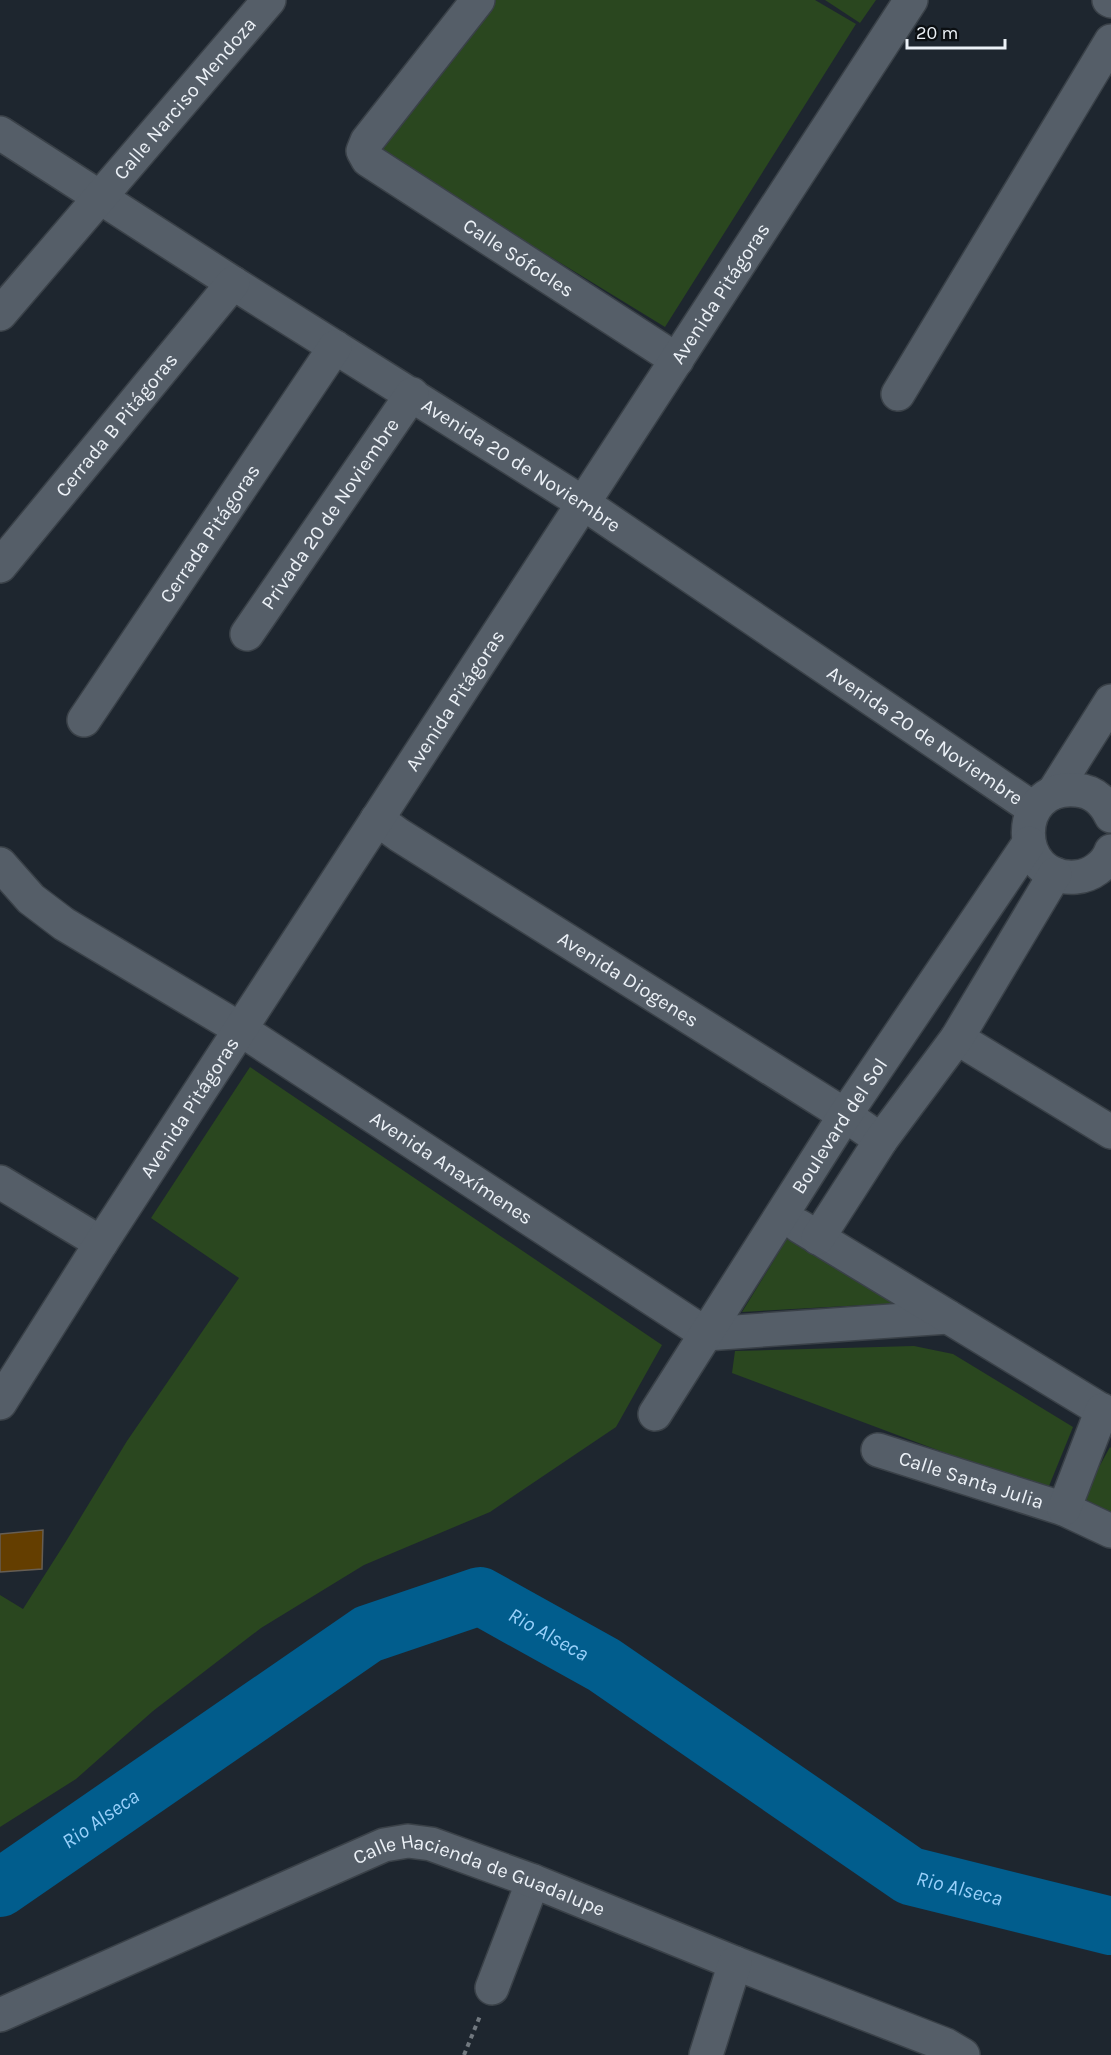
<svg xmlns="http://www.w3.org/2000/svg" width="1111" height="2055" viewBox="0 0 1111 2055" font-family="Karla,sans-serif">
<rect width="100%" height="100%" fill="#1e262f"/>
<path fill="#2a471f" d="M495,0H815L856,24L665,327L376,150Z
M825,0H876L860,23Z
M250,1067L662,1345L616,1427L490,1512L364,1565L261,1628L153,1711L76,1779L0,1827V1595L23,1609L65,1543L127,1441L239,1278L151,1218Z
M787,1239L901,1303L742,1312Z
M914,1346L953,1354L1073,1427L1047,1491L732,1373L735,1351Z
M1110,1447L1111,1448V1512L1082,1498Z"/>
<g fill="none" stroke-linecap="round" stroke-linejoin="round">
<path stroke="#015d8d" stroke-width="58" id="s1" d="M0,1888L368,1634L480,1596L604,1665L910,1876L1111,1926"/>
</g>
<path fill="#643e00" stroke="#665e54" stroke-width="1.5" d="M43,1530L42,1569L0,1572V1534Z"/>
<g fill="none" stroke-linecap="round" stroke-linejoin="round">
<g stroke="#3a4148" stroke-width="36">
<g id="minor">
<path id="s2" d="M478,0L367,141L363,151L368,160L677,360"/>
<path d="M1109,0L1111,1"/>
<path id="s3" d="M0,133L233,283L583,503L1034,809"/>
<path id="s4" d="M0,314L269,0"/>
<path d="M898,394L1111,41"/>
<path id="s5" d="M0,566L233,283"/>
<path id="s6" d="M247,634L412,394"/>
<path id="s7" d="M84,720L335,347"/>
<path d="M1053,793L1111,701"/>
<path d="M1111,816C1104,801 1093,791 1076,790C1012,784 1013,882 1076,877C1091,876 1106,865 1111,851"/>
<path id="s8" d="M377,819L399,835L845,1115L881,1140"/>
<path id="s9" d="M0,864L31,899L64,924L240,1029L706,1334L948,1317"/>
<path d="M957,1038L1111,1132"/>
<path d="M0,1182L101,1243"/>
<path d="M799,1226L1111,1416"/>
<path d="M818,1238L881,1140L957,1038L1055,874"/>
<path id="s10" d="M0,1403L101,1243L911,0"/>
<path id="s11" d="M655,1414L845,1115L1029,843"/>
<path id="s12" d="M878,1450L1064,1509L1111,1531"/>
<path d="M1064,1509L1102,1410"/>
<path d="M492,1988L533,1881"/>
<path id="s13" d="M0,2015L384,1845L408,1841L431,1844L533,1881L735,1963L946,2045L963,2055"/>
<path d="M706,2055L735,1963"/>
</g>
</g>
<path stroke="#71787f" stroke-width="4" stroke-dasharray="4.5 4.5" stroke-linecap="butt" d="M464,2055L480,2016"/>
<use href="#minor" stroke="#555e68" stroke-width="33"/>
</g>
<g text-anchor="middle" stroke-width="4.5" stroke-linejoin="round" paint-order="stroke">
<g font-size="20" fill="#ecf1f7" stroke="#0b0f12">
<text dy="7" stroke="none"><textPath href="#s4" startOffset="284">Calle Narciso Mendoza</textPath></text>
<text dy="7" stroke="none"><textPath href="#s2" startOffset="380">Calle Sófocles</textPath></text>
<text dy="7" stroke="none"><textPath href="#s10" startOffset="1323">Avenida Pitágoras</textPath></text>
<text dy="7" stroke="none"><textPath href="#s5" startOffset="183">Cerrada B Pitágoras</textPath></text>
<text dy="7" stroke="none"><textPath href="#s3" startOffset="618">Avenida 20 de Noviembre</textPath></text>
<text dy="7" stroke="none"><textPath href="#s6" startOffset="146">Privada 20 de Noviembre</textPath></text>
<text dy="7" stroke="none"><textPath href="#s7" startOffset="225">Cerrada Pitágoras</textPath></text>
<text dy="7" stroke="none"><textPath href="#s10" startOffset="837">Avenida Pitágoras</textPath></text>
<text dy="7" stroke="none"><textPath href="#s3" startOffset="1104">Avenida 20 de Noviembre</textPath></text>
<text dy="7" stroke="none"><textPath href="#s8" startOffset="298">Avenida Diogenes</textPath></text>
<text dy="7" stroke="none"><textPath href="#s10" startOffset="351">Avenida Pitágoras</textPath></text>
<text dy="7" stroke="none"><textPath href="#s11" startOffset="342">Boulevard del Sol</textPath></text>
<text dy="7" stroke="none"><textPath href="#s9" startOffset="546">Avenida Anaxímenes</textPath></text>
<text dy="7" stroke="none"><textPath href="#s12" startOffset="98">Calle Santa Julia</textPath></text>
<text dy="7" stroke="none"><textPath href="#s13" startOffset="520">Calle Hacienda de Guadalupe</textPath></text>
</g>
<g font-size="21" font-style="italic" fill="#98d0fa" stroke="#0b0f12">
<text dy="7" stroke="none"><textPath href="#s1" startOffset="644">Rio Alseca</textPath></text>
<text dy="7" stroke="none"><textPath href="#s1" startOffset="122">Rio Alseca</textPath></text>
<text dy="7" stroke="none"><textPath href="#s1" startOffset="1130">Rio Alseca</textPath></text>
</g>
</g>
<path d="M907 39v9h98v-9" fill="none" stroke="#ecf1f7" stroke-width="3"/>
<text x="916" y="39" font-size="18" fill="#ecf1f7" stroke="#0b0f12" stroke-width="4.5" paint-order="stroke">20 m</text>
</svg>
